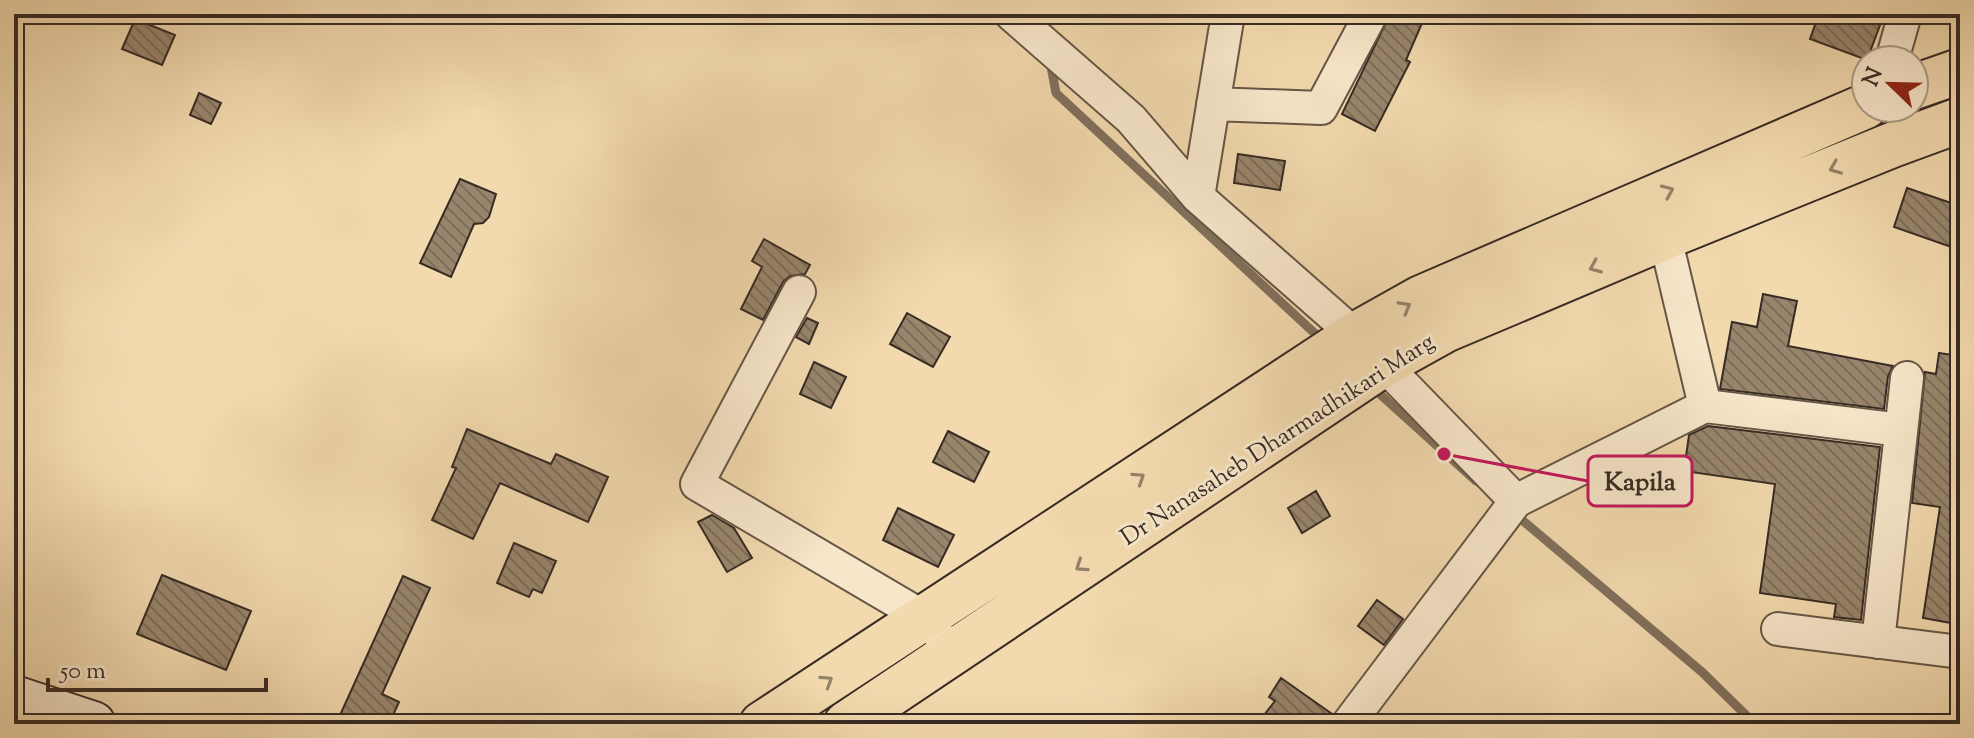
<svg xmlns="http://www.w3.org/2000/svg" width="1974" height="738" viewBox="0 0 1974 738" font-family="'Sorts Mill Goudy',serif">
<defs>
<pattern id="building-back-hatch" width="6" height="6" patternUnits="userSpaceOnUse" patternTransform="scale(2)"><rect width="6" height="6" fill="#98856c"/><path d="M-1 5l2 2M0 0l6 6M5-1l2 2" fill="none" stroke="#7d6d59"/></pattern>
</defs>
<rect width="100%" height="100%" fill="#f2d9ae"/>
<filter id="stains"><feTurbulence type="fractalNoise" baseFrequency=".0025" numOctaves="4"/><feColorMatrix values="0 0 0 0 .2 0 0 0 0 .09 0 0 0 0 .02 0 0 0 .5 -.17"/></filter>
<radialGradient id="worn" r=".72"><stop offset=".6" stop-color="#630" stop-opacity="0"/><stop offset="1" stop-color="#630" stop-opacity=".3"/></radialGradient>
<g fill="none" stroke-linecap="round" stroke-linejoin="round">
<path stroke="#81705b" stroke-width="9" d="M1050,61L1056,93L1323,341
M1372,387L1476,481
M1515,514L1702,672L1755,724"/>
</g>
<path fill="url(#building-back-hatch)" stroke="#372b24" stroke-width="2" d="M1390,14H1426L1406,60L1410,62L1375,131L1342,114Z
M1819,14H1849L1880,25L1867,60L1810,39Z
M135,19L175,35L162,65L122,49Z
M199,93L221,103L211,124L190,115Z
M1238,154L1285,161L1280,190L1234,183Z
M460,179L496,194L489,217L483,223L474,224L451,277L420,263Z
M1907,188L1960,206V250L1894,227Z
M764,239L810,265L805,274L790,276L783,282L763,320L741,309L762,267L752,261Z
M1763,294L1797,301L1788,346L1893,366L1888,376L1884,409L1720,389L1732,322L1757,327Z
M907,313L950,337L933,367L890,344Z
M807,318L818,323L809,344L796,337Z
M1939,353L1960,356V570L1951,623L1923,618L1940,507L1912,503L1925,372L1936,374Z
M814,362L846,377L831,408L800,394Z
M1708,426L1880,447L1861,620L1834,617L1836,604L1760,593L1775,484L1684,471L1689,435Z
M467,429L551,464L556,454L608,477L588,522L500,483L473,539L432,520L456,468L452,467Z
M948,431L989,452L974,482L933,462Z
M1316,491L1330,516L1302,533L1288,508Z
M898,508L954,535L938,567L883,540Z
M712,515L734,528L752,558L727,572L698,522Z
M514,543L556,561L542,593L533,589L529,597L497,583Z
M162,575L251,611L226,670L137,634Z
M403,576L430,588L382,694L399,702L389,724H336Z
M1377,600L1403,619L1384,645L1358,626Z
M1281,678L1332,714L1329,724H1257L1275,701L1269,697Z"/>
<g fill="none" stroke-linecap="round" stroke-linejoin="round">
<g stroke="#665646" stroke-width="36">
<path id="street" d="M1011,14L1131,119L1198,197L1355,335L1516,501
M1892,60L1905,14
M1213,104L1321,108L1371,14
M1198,197L1228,14
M1665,237L1705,406
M799,292L697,484L925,618L936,631
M1778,629L1960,652
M1878,642L1907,378
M1348,724L1516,501L1705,406L1901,430"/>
</g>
<g stroke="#372b24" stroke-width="48">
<path id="secondary" d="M14,698L93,724"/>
</g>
<g stroke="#372b24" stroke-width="48">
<path id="primary" d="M1914,87L1960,71
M762,724L1355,335L1421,298L1866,106
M846,724L1382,365L1445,330L1665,237L1892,145L1960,120"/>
</g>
<use href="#street" stroke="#f7e6ca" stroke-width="32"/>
<use href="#secondary" stroke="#f7e6ca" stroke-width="44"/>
<use href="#primary" stroke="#f2d9ae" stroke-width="44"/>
</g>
<defs><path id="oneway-chevron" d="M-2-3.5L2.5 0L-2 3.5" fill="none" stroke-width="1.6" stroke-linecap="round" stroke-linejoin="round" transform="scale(2)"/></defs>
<g stroke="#948269">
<use href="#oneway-chevron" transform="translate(1835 168) rotate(158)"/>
<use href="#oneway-chevron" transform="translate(1668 191) rotate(-23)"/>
<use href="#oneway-chevron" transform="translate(1595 267) rotate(157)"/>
<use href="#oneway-chevron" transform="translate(1405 307) rotate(-30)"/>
<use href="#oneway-chevron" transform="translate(1139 478) rotate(-33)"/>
<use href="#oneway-chevron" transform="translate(1081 566) rotate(146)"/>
<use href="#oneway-chevron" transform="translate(827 681) rotate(-33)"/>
</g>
<g text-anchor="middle" stroke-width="6" stroke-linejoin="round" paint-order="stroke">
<g font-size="24" fill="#372b24" stroke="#f7e6ca">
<text transform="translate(1277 439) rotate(-33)" y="8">Dr Nanasaheb Dharmadhikari Marg</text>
</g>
</g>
<path fill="none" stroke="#c2185b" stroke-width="3" d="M1444 454L1588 481"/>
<circle fill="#c2185b" stroke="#f7e6ca" stroke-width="3" cx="1444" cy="454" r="8"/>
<rect fill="#f7e6ca" stroke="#c2185b" stroke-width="3" x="1588" y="456" width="104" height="50" rx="8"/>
<g font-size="26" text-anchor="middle" font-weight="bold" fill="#372b24">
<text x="1640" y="490">Kapila</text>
</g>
<rect width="1974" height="738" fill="none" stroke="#f2d9ae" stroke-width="48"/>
<rect x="16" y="16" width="1942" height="706" fill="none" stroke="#372b24" stroke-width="4"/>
<rect x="24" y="24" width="1926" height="690" fill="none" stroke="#372b24" stroke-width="2"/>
<g transform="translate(1890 84) rotate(293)"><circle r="38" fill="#f7e6ca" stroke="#aa9b88" stroke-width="2"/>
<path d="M0-6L14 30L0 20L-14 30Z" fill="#8f2418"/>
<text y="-12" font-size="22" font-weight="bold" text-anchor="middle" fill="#372b24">N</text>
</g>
<path d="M48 678v12h218v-12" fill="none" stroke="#372b24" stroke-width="4"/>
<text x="60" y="678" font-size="24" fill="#372b24" stroke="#f7e6ca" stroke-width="6" paint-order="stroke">50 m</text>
<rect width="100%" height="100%" filter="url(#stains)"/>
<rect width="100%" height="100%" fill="url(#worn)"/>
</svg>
